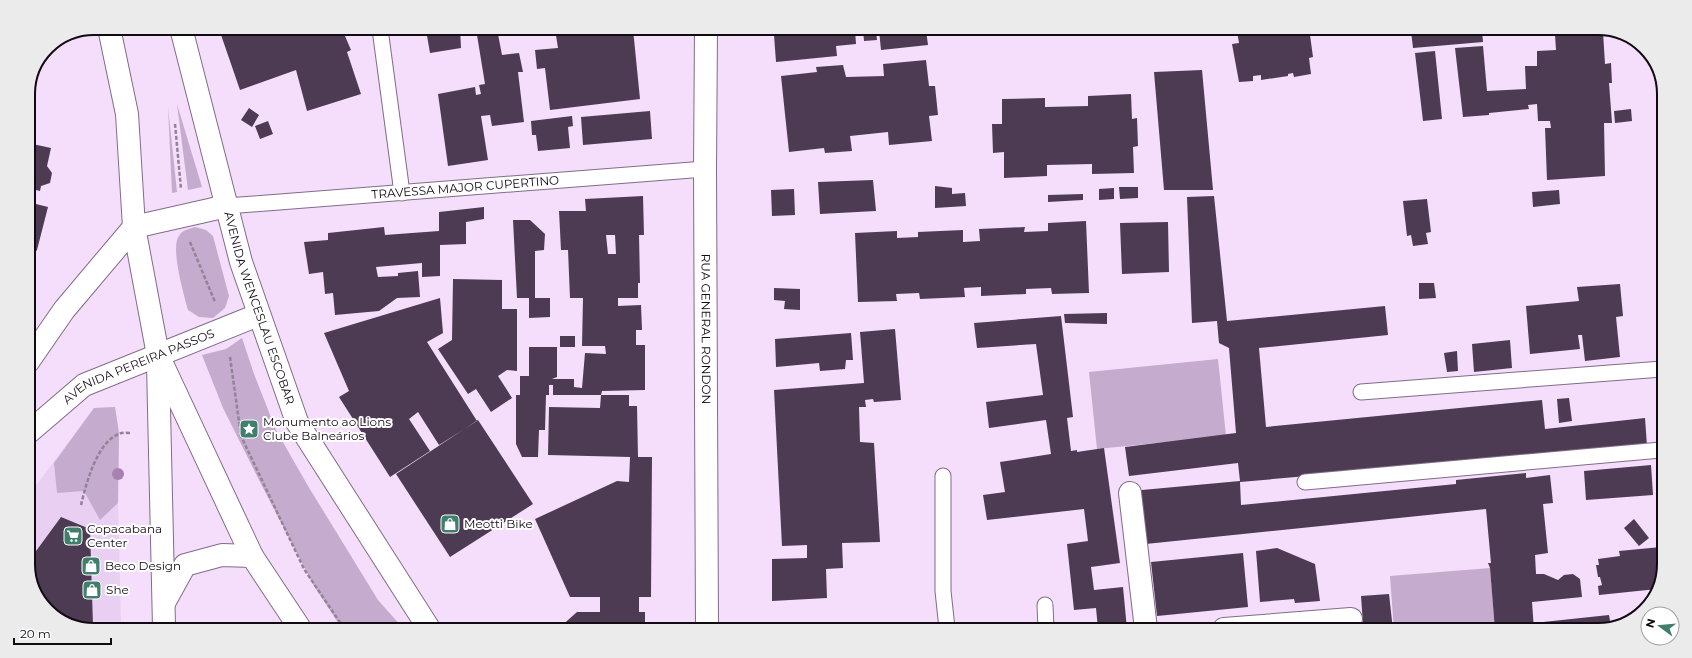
<svg xmlns="http://www.w3.org/2000/svg" width="1692" height="658" viewBox="0 0 1692 658" font-family="Montserrat,sans-serif">
<rect width="100%" height="100%" fill="#f4defb"/>
<path fill="#e9d0f2" d="M115,407L119,433L118,503L121,627L72,626L41,604L28,569V496L94,408Z"/>
<path fill="#c5abce" d="M177,104L202,187L188,190Z
M168,107L177,192L172,193Z
M195,227L206,230L213,236L229,296L225,308L213,318L199,317L188,310C184,295 170,247 179,236C182,230 189,229 195,227Z
M242,338L254,374L276,430L308,486L378,600L402,627H341L314,586L260,482L223,408L202,355L226,349Z
M1218,359L1226,436L1097,449L1089,372Z
M115,407L119,433L118,503L100,520L84,491L57,493L54,463L94,408Z
M1490,568L1495,630H1394L1390,576Z"/>
<path fill="#4c3b52" fill-rule="evenodd" d="M232,28L342,29L351,50L347,52L361,94L307,111L296,70L240,90L220,32Z
M439,29H460L461,48L430,53L426,30Z
M476,29H497L502,55L519,53L523,72H518L524,122L492,126L490,115L481,116L488,160L448,166L438,94L475,87L476,95L481,94L479,85L485,84Z
M555,29H633L640,99L550,110L545,68L537,69L535,50L558,48Z
M848,30H855L856,44L836,46L837,56L776,62L774,35Z
M863,30H876L877,40L864,41Z
M879,30H926L928,45L881,50Z
M1237,31H1303L1304,36L1310,35L1313,57L1309,58L1311,74L1294,77L1293,73L1288,74V76L1261,80V75L1253,76V81L1239,82L1232,44L1239,43Z
M1411,31H1482L1483,42L1413,48Z
M1538,31L1603,32L1605,64L1611,63L1612,83H1609L1612,123H1604L1605,176L1547,180L1545,128H1551L1550,121H1538L1537,104L1528,105L1529,109L1489,113V115L1463,117L1455,48L1483,46L1487,91L1526,89L1525,66H1537V51L1556,50L1555,35L1538,36Z
M1435,51L1442,119L1423,121L1415,53Z
M926,60L929,86H935L938,115L929,116L932,141L889,145L888,132L850,136L852,151L825,153L824,148L789,152L781,76L817,72L816,67L843,65L846,77L884,76L883,64Z
M1202,70L1213,190H1164L1154,72Z
M1131,94L1132,119L1137,118L1138,146L1133,147L1134,173L1092,174V164L1047,165V176L1004,178V152L993,153L992,124H1002V99L1045,98V107L1088,106V96Z
M249,108L259,115L252,127L241,120Z
M1631,109L1632,121L1615,123L1614,111Z
M650,111L652,139L583,145L581,117Z
M572,116L573,126L568,127L570,148L538,151L536,135H532L531,121Z
M268,121L273,134L260,139L255,126Z
M28,143L51,148L47,166L52,173L50,183L41,186L40,191L28,188Z
M873,180L876,211L820,214L818,182Z
M935,186L952,188V194L965,193L966,206L935,208Z
M1119,187H1138V198L1120,199Z
M1114,188V199L1099,200V189Z
M794,189L795,215L772,216L771,190Z
M1559,190L1560,204L1533,207L1532,192Z
M1083,194V200L1048,202V195Z
M643,196L644,235H639L640,283H638V298H618V306L641,305L642,330H636V345H645V390L602,391L601,395H553V385H549V395H546L545,430H539L538,457H522L516,444V395H520V376H529V347H557V377L552,379H574V387L582,388L585,353L606,354L605,346H582L583,298H570L568,250H561L559,211H586L585,199ZM606,235H615L616,254H608Z
M1214,196L1227,321L1385,306L1388,335L1259,348L1266,427L1542,400L1545,429L1645,418L1647,446L1240,482L1241,505L1456,484V480L1526,473V478L1550,475L1553,503L1543,504L1548,553L1535,555L1536,574H1544L1558,580L1564,575L1573,574L1580,579L1582,597L1532,602L1534,630H1495L1490,568L1488,563H1491L1486,509L1136,545L1131,491L1240,481L1238,463L1129,476L1125,447L1236,433L1229,348L1219,343L1217,321L1192,323L1187,197Z
M1427,199L1431,232L1426,233L1428,244L1413,246L1411,235L1407,236L1403,201Z
M28,202L48,207L37,250L28,261Z
M484,207V219L466,222V244L440,245V276L422,277V263L376,267L378,277L398,276V273L418,271L420,297L397,298L379,311L335,315L333,293L325,294L323,272L309,274L304,242L328,240V233L384,227L385,235L439,231V212Z
M513,220H530L545,234L544,250L535,251V298H550V317L529,318V298H517Z
M1086,221L1089,293L1052,294L1051,288L1026,289V294L981,296V287L964,288L965,297L920,299L919,293L896,294L897,301L858,302L855,233L897,231V238L918,237V232L963,230V242L980,241L979,229L1025,227L1024,232L1048,231V223Z
M1168,222L1169,272L1122,274L1120,223Z
M453,279L502,280V309H517V371L507,370L498,376L512,398L491,412L476,389L468,394L438,349L452,340Z
M1419,283H1434L1436,298L1419,299Z
M1620,284L1623,316L1616,317L1620,357L1585,361L1582,335H1578L1580,349L1530,354L1526,306L1579,301L1577,287Z
M774,288L800,289V310L784,309L785,301L774,300Z
M440,298L443,333L427,342L477,421L439,445L418,412L409,419L430,451L390,477L339,397L349,391L324,333Z
M1107,313V324L1065,323L1064,314Z
M1061,316L1073,417L1067,418L1071,451L1077,450V452L1104,448L1120,563L1091,567L1094,590L1123,587L1127,629H1098L1096,608L1074,610L1067,544L1088,541L1084,509L987,520L983,495L1005,492L1000,462L1051,454L1046,420L989,428L986,402L1043,395L1036,344L977,348L974,323Z
M895,329L901,400L874,402L873,399L865,400L866,407H859L860,442L874,443L880,542L842,543L843,568L826,569L827,598L772,601V559L807,558V545L782,546L774,390L864,383L860,332Z
M851,333L853,360H846L845,369L820,371L819,363L776,367L775,339Z
M560,336H575V347H560Z
M1510,340L1512,368L1474,372L1472,344Z
M1457,351L1458,371L1447,372L1444,353Z
M601,395H629V406H637L638,457H652L651,597H639V612H645V628H559L577,612H600V597H570L535,519L617,481L629,482L630,457L548,455L549,407L600,408Z
M1569,398L1572,421L1559,423L1557,399Z
M478,420L533,504L450,557L396,474Z
M1651,465L1653,495L1586,500L1584,471Z
M61,517L90,529L93,626H72L41,604L28,569V562Z
M1634,519L1649,538L1639,546L1624,528Z
M1661,547L1660,586L1657,589L1599,595L1598,586L1602,585L1600,577H1598L1596,565H1599L1598,559L1620,556L1619,551Z
M1277,548L1315,564L1320,601L1295,603L1294,599L1260,602L1256,551Z
M1243,553L1248,607L1157,616L1151,562Z
M1389,594L1393,630L1368,629V623L1363,624L1361,596Z
M1609,615L1611,626L1598,630H1544L1543,622Z"/>
<g fill="none" stroke-linecap="round" stroke-linejoin="round">
<g stroke="#806d86" stroke-width="17">
<g id="lane">
<path d="M380,29L402,193"/>
<path id="s1" d="M227,206L705,169"/>
<path d="M1361,392L1662,369"/>
<path d="M943,476V591L947,628"/>
<path d="M1305,482L1661,450"/>
<path d="M1045,605L1046,629"/>
</g>
</g>
<g stroke="#806d86" stroke-width="24">
<g id="street">
<path id="s2" d="M706,29L705,169L707,628"/>
<path d="M1130,493L1146,629"/>
<path d="M1224,629L1351,619"/>
</g>
</g>
<g stroke="#806d86" stroke-width="24">
<g id="secondary">
<path d="M109,28L127,114L134,227L158,355L252,556L299,627"/>
<path id="s3" d="M181,28L241,262L297,422L428,627"/>
<path d="M28,362L64,310L134,227L227,206"/>
<path d="M158,365L164,627"/>
<path id="s4" d="M28,433L84,385L258,315"/>
<path d="M164,603L185,565L222,555L252,556"/>
</g>
</g>
<path stroke="#938397" stroke-width="2.5" stroke-dasharray="4 2" stroke-linecap="butt" d="M175,124L181,189
M190,242L215,302
M230,357L241,436L304,569L343,627
M81,505C86,484 97,442 119,434C122,432 128,433 131,433"/>
<use href="#lane" stroke="#fff" stroke-width="15"/>
<use href="#street" stroke="#fff" stroke-width="22"/>
<use href="#secondary" stroke="#fff" stroke-width="22"/>
</g>
<circle fill="#a681b2" cx="118" cy="474" r="6"/>
<defs>
<g id="sight-square" transform="scale(1)"><rect x="-9" y="-9" width="18" height="18" rx="4" fill="#407f6c" stroke="#fff"/><path d="M0-6L1.8-2.2L6-1.7L2.9 1.2L3.7 5.4L0 3.3L-3.7 5.4L-2.9 1.2L-6-1.7L-1.8-2.2Z" fill="#fff"/></g>
<g id="shop-square" transform="scale(1)"><rect x="-9" y="-9" width="18" height="18" rx="4" fill="#407f6c" stroke="#fff"/><path d="M-5-2.5h2.3a2.7 3.5 0 0 1 5.4 0H5L5.5 6h-11ZM-1.5-2.5h3a1.5 2.3 0 0 0-3 0Z" fill="#fff"/></g>
<g id="supermarket-square" transform="scale(1)"><rect x="-9" y="-9" width="18" height="18" rx="4" fill="#407f6c" stroke="#fff"/><path d="M-6-5.5h2.5l.6 2H6L4.5 2H-2.5L-4.4-4H-6ZM-1.5 3.2a1.3 1.3 0 1 0 .1 0ZM3 3.2a1.3 1.3 0 1 0 .1 0Z" fill="#fff"/></g>
</defs>
<g fill-rule="evenodd">
<use href="#sight-square" x="249" y="429"/>
<use href="#shop-square" x="450" y="524"/>
<use href="#supermarket-square" x="73" y="536"/>
<use href="#shop-square" x="91" y="566"/>
<use href="#shop-square" x="92" y="590"/>
</g>
<g text-anchor="middle" stroke-width="4" stroke-linejoin="round" paint-order="stroke">
<g font-size="12" fill="#110a13" stroke="#fff">
<text dy="4" stroke="none"><textPath href="#s1" startOffset="239">TRAVESSA MAJOR CUPERTINO</textPath></text>
<text dy="4" stroke="none"><textPath href="#s3" startOffset="291">AVENIDA WENCESLAU ESCOBAR</textPath></text>
<text dy="4" stroke="none"><textPath href="#s2" startOffset="300">RUA GENERAL RONDON</textPath></text>
<text dy="4" stroke="none"><textPath href="#s4" startOffset="131">AVENIDA PEREIRA PASSOS</textPath></text>
</g>
<g font-size="12" fill="#110a13" stroke="#fff" text-anchor="start">
<text x="263" y="426">Monumento ao Lions<tspan x="263" dy="14">Clube Balneários</tspan></text>
<text x="464" y="528">Meotti Bike</text>
<text x="87" y="533">Copacabana<tspan x="87" dy="14">Center</tspan></text>
<text x="105" y="570">Beco Design</text>
<text x="106" y="594">She</text>
</g>
</g>
<path d="M0 0H1692V658H0ZM94 35H1598A59 59 0 0 1 1657 94V564A59 59 0 0 1 1598 623H94A59 59 0 0 1 35 564V94A59 59 0 0 1 94 35Z" fill="#ecebec" fill-rule="evenodd"/>
<path fill="none" stroke="#110a13" stroke-width="2" d="M94 35H1598A59 59 0 0 1 1657 94V564A59 59 0 0 1 1598 623H94A59 59 0 0 1 35 564V94A59 59 0 0 1 94 35Z"/>
<g transform="translate(1660 626) rotate(286)"><circle r="19" fill="#ffffff" stroke="#a09da1"/>
<path d="M0-3L7 15L0 10L-7 15Z" fill="#407f6c"/>
<text y="-6" font-size="11" font-weight="bold" text-anchor="middle" fill="#110a13">N</text>
</g>
<path d="M14 638v6h97v-6" fill="none" stroke="#110a13" stroke-width="2"/>
<text x="20" y="638" font-size="12" fill="#110a13" stroke="#ffffff" stroke-width="3" paint-order="stroke">20 m</text>
</svg>
